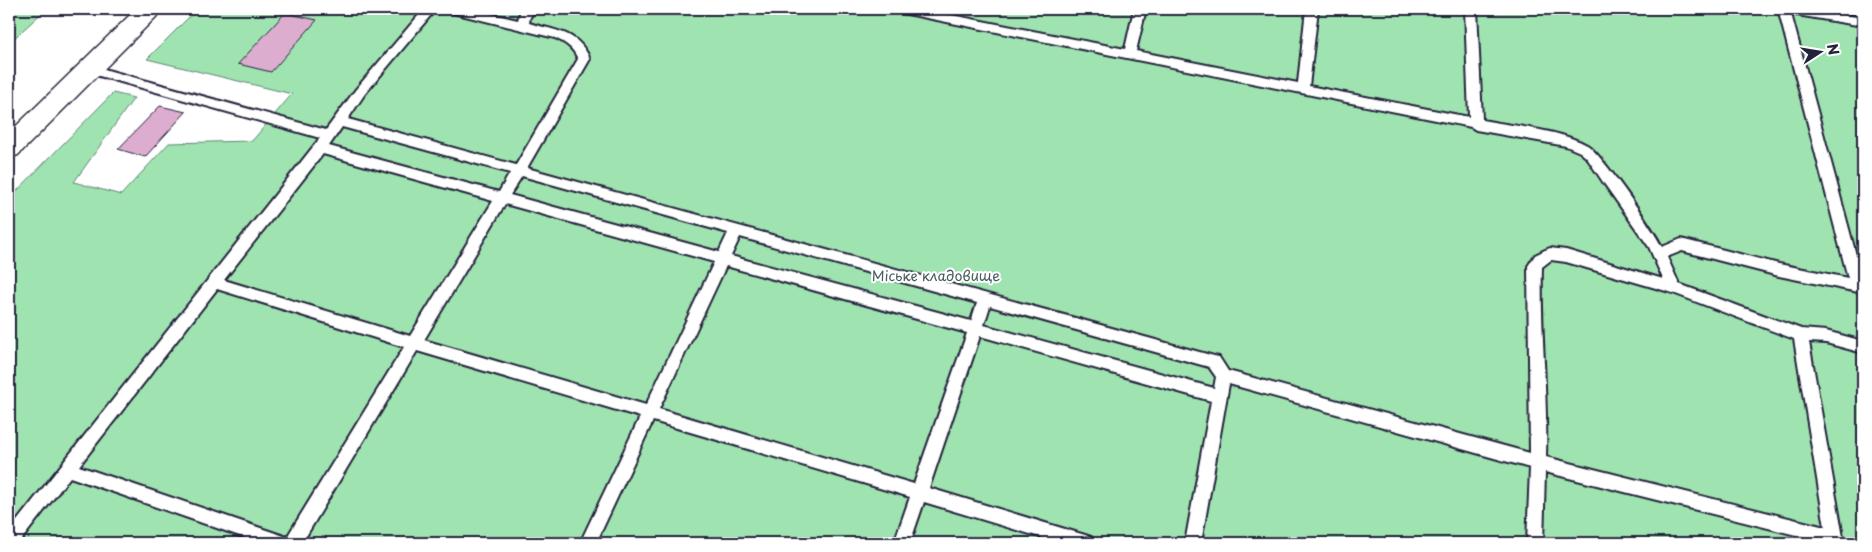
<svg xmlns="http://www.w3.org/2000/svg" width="1872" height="552" viewBox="0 0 1872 552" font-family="'Playpen Sans',sans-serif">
<rect width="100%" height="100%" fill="#fff"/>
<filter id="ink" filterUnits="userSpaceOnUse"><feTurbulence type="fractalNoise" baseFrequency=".02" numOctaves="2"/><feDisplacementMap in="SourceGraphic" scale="10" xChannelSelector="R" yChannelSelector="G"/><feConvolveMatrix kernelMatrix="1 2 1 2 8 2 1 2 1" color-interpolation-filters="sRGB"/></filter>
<g filter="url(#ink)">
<path fill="#9fe4b0" stroke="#608376" d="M9,9H46L9,43Z
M197,9H1863V543H9V199L113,93L134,98L74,182L121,195L169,143L252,141L292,94L147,59Z"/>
<path fill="#dcadce" stroke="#22223b" d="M285,13L317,20L271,72L238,64Z
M160,106L186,112L145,157L118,149Z"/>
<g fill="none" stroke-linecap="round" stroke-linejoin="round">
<g stroke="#22223b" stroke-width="4">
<path id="lane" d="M424,9H436L364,95L348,119L516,165L578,59C573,48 566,43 555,38L453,13L447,9H469L518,20L520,13L524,9H537L530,17L529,23C556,31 578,31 590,59L527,168L1214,356L1219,357L1228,371L1530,453L1528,266L1535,255L1545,250L1550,248L1566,250L1663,279L1649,247L1603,182L1587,158L1580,152L1566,146L1476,130L1471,127L902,13L898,12L896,9H921L1125,49L1134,9H1146L1136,51L1298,83L1306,9H1318L1309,86L1469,117L1465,9H1477L1482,120C1513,126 1560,130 1587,145C1600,152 1654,230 1662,247L1681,239L1779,264L1848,278L1778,9H1808L1863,18V26L1791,14L1863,281V293L1779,276L1682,251L1667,257L1679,284L1801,329L1826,331L1863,341V353L1826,343L1809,342L1844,543H1828L1545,472L1543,543H1527L1530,468L1229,384L1201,543H1185L1211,401L980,336L929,488L1085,535L1091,537L1093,543H1060L924,502L910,543H894L910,497L653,421L596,543H580L640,417L417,351L302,543H260L70,477L19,543H9V531L320,138L85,72L83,69L85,66L89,65L326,130L356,89ZM342,127L510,173L499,192L329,146ZM323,154L493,201L410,336L224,280ZM522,176L728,233L719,252L510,195ZM505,204L714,262L646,405L424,340ZM740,237L977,303L971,321L731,256ZM1551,260L1566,262L1673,293L1794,339L1825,527L1546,457C1548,394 1540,331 1542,267ZM726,266L967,333L914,484L659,409ZM217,289L404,347L287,537L79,466ZM990,306L1209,367L1216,377L1214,388L984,325Z"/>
</g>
<g stroke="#22223b" stroke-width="3">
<path id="primary" d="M136,9H161L158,15L18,155L9,158V133Z"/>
</g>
<use href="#lane" fill="#fff" fill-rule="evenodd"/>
<use href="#primary" fill="#fff" fill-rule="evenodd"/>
</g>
</g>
<g text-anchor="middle" stroke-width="4" stroke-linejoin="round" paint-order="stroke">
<g font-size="14" fill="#485c5e" stroke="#fff">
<text x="936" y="281">Міське кладовище</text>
</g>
</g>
<rect width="1872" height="552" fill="none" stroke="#fff" stroke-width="30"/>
<rect x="15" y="15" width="1842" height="522" fill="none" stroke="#22223b" stroke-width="2" filter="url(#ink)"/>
<g transform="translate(1820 52) rotate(78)" stroke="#ffffff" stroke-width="4" paint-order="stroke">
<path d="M0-4L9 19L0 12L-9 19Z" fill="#22223b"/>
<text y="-8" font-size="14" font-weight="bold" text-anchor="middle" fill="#22223b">N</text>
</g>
</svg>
